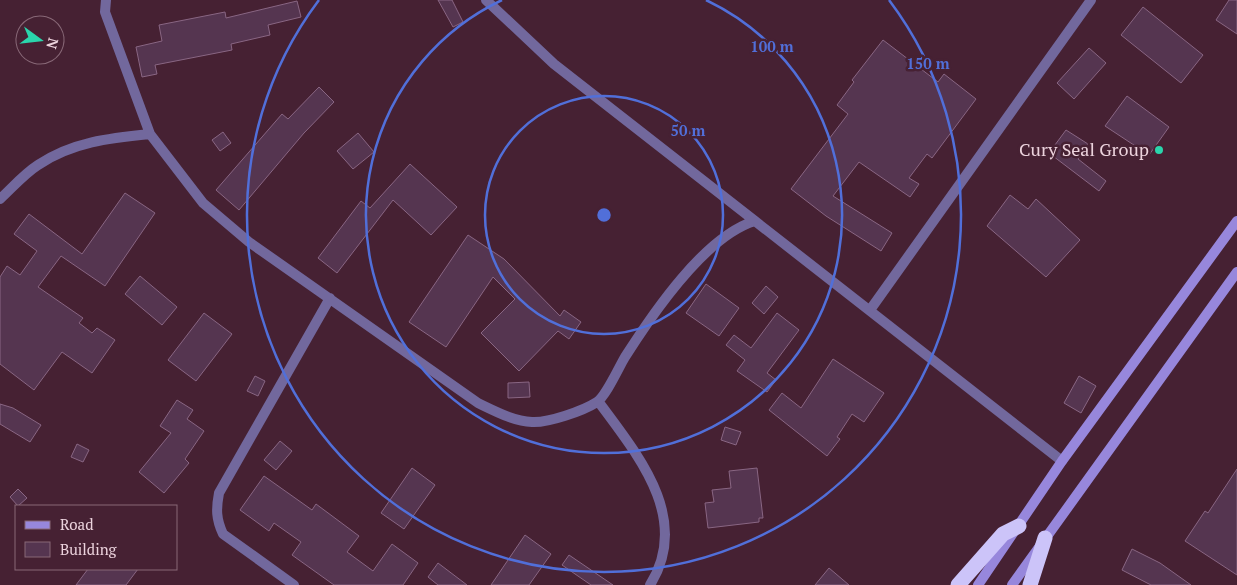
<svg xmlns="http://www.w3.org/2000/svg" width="1237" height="585" viewBox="0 0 1237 585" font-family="'PT Serif',serif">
<rect width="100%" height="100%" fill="#462133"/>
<path fill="#553550" stroke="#896683" d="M438,0H452L463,22L453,27Z
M1229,0H1237V34L1216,20Z
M297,1L301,17L268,25L270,35L231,44L232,50L155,65L157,74L142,77L136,47L162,41L159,25L225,12L226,18Z
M1143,7L1203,55L1181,83L1121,35Z
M883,40L938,82L944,74L976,99L932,158L927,154L909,178L919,184L910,197L859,162L833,196L892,233L881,251L826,216L791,189L848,114L837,105L854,82L852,80Z
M1089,48L1106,63L1074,99L1057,83Z
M319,87L334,102L304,133L239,210L216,190L282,114L288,119Z
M1127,96L1169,127L1149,155L1105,126Z
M1066,130L1088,144L1078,159L1106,181L1099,191L1049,153Z
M223,132L231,143L220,151L212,140Z
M358,133L374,152L353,169L337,151Z
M410,164L457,207L431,235L393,200L337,273L318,258L361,201L370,208Z
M125,193L155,213L105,286L61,256L38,287L83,318L79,323L92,333L97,328L115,340L92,373L62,352L34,390L0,364V277L7,266L20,275L37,251L14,234L29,214L82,254Z
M1010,195L1028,209L1036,199L1080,240L1046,277L987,226Z
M468,235L504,259L560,316L564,310L581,322L569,339L558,331L519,371L481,333L515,299L493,277L446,347L409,322Z
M140,276L177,307L162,325L125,294Z
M706,284L739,308L719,336L686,313Z
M766,286L778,297L764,314L752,303Z
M204,313L232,334L196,381L168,360Z
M777,313L799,330L767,373L776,380L767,392L737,371L745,360L726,345L734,335L751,348Z
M833,359L884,393L864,422L852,414L837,437L840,439L827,456L769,410L782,393L801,408Z
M255,376L265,381L258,396L247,391Z
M1079,376L1096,386L1081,413L1064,403Z
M529,382L530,397L508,398V383Z
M177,400L193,410L187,419L204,431L185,459L189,463L164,493L139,472L171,433L160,426Z
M0,404L13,408L41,425L30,442L0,424Z
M725,427L741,432L736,445L721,440Z
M280,441L292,451L276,470L264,460Z
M77,444L89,450L83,462L71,457Z
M412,468L435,485L404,529L381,513Z
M757,468L763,518H759V522L708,528L705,503L714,502L712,490L731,488L729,471Z
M1237,469V575L1185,541L1205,511L1208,513Z
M264,476L312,510L316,504L359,536L347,552L373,571L392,544L418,563L403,585H334L292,555L301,542L274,523L269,531L240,510Z
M18,489L27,498L18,506L10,497Z
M525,535L551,554L529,585H491Z
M1132,549L1160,563L1191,585H1151L1122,570Z
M569,555L613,585H591L562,565Z
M438,563L467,585H438L428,577Z
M829,568L849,585H815Z
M88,569H138L126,585H76Z"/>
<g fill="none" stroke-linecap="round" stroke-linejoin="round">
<path stroke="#72689d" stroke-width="10" d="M106,0L105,12L150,134L203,203L249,242L478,403C495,411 513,421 532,422C548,423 583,411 597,402C606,396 619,367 625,357C653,313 705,236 755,221L1062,461
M486,0L554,64L755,221
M0,199C12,188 24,174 38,165C72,142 110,138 150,134
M870,310L1091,0
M598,401C637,454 692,518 650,585
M294,585L223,534C216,519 216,509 219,493L330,298"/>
<path stroke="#9787dc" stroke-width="10" d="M978,585L1062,461L1237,221
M1012,585L1237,272"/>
<path stroke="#ccc4f9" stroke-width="15" d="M958,585L1003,534L1019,526
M1030,585L1045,538"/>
</g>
<g fill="none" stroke="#516fd9" stroke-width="2.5">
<circle cx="604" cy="215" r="119"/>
<path d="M706 0A238 238 0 1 1 502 0"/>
<path d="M889 0A357 357 0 1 1 319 0"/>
</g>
<circle fill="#2ad5ac" stroke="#462133" stroke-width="2" cx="1159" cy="150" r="5"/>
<g text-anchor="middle" stroke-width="5" stroke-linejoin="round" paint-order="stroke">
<g font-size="18" fill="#ecd3dd" stroke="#462133" text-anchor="end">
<text x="1149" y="156">Cury Seal Group</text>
</g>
</g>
<circle cx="604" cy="215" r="8" fill="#516fd9" stroke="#462133" stroke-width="2.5"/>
<g font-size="15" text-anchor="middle" font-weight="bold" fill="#516fd9" stroke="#462133" stroke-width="5" stroke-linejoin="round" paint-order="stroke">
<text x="772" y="52">100 m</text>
<text x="928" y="69">150 m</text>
<text x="688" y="136">50 m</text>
</g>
<rect x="15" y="505" width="162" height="65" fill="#462133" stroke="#886877"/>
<rect x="25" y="521" width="25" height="8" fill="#9787dc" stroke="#886877"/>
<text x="60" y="530" font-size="15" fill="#ecd3dd">Road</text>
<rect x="25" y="542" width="25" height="15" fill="#553550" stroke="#886877"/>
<text x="60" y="555" font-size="15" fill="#ecd3dd">Building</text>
<g transform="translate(40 40) rotate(105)"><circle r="24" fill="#462133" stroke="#886877"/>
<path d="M0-4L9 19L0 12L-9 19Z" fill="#2ad5ac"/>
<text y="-8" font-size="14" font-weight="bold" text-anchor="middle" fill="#ecd3dd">N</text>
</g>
</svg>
